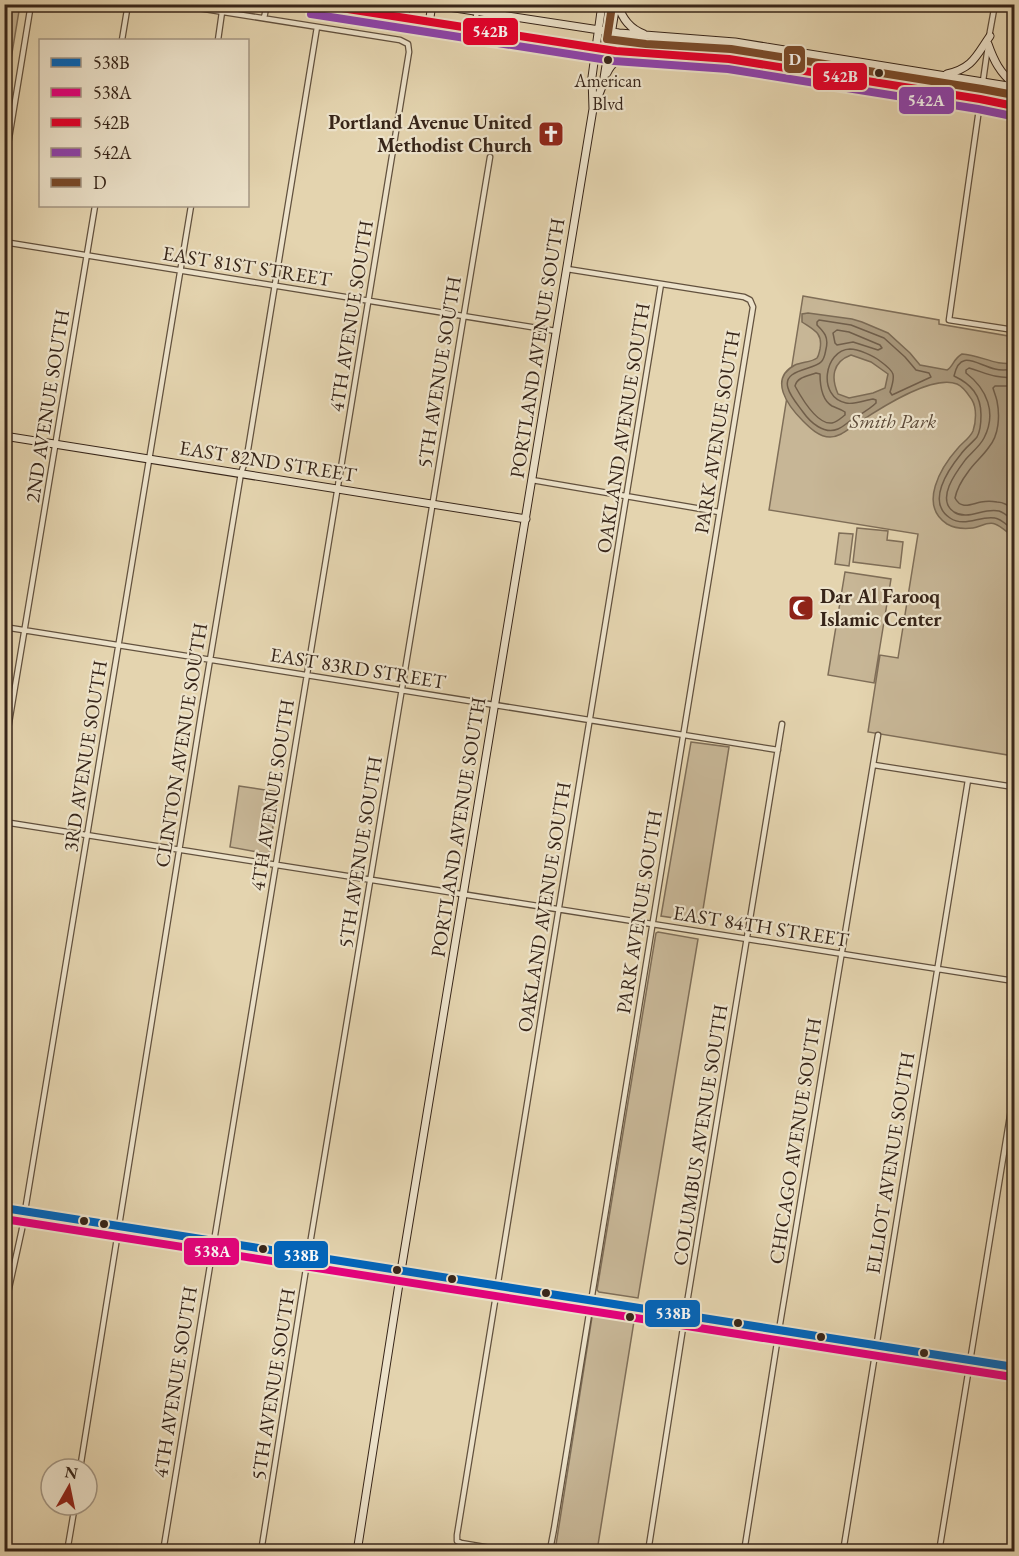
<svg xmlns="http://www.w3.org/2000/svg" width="1019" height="1556" viewBox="0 0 1019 1556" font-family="'EB Garamond',serif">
<rect width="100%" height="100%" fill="#e4d4af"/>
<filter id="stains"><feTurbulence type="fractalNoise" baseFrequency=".00333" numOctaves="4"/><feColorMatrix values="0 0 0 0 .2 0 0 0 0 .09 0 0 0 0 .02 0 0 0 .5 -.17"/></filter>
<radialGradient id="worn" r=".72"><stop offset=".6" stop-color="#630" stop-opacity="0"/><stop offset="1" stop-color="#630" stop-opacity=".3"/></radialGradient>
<path fill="#c7b696" stroke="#7f6e58" stroke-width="1.5" d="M4,5H20L5,95H4Z
M803,296L939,320V324L1014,337V756L868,732L880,655L898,658L918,534L769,510Z
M857,528L888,531L887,540L903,542L900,568L853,562Z
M839,533L853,534L849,566L835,564Z
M845,572L891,579L874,683L828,675Z
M691,742L729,747L701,922L661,916Z
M239,786L278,792L269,854L230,847Z
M658,932L698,939L638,1298L599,1292L597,1290L656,933Z
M597,1308L635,1315L597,1551H555L593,1311Z"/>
<path fill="#a9987c" stroke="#7b6a54" stroke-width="1.5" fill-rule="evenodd" d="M808,313L852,319L862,322L888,333L910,353L920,365L947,370C953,367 953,359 962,354C981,355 995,366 1014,363V537C1009,534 1001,526 995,524C988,521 980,527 973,528C965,529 954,528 947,524C918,505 941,467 958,448C962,443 970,438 973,431C976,422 977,408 972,400C968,394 964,387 957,384C932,374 879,409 858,423C849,428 841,437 830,437C819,437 810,428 803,421C788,406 768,379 795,365C802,362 812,362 817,358C819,355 819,353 820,349C823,333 814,330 802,322V314ZM851,355L871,362L888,374L885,388L873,393L849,398L838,394C831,378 832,362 851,355Z"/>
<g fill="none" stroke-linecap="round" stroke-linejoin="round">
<path stroke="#705e4a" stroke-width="1.5" d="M819,320L851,325L884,338L905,357L916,370L929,373L931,377L892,395L890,392C896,374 895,372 880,361C874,356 858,349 850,349C824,350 817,397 846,403C854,405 865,400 873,399L876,400V403C870,409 861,414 853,419C848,422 843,427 838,429C824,435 810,422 803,412C798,405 790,396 788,388C782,369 814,370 821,362C825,358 825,353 826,349C829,337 824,332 817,325V322Z
M837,330L849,332L880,345L882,348L878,350L853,342L837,345L835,343L833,333Z
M1014,369C1008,370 1002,371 995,369C977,365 960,348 954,376C971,384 981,395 981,415C981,422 981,430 977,437C972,443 965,448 961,454C948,470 926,502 950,518C965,528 980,515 995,518C1002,519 1008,527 1014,530
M816,373L820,374C820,385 822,400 832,406C836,408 841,409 845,412V415C841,418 837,422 832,423C817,425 801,397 795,386C797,377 808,376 816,373Z
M1014,377C996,379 986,373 969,368L966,370V373C987,389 997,413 984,438C980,446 972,452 966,459C957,471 935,499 954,512C968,521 984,507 999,511C1005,513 1010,518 1014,521
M1014,386H995L993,388C994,392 996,396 997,401C1000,416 999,435 989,447C983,456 974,463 968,472C962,480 957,488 955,498C961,510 971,504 981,502C986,501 992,501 997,502C1004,502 1009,506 1014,510"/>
<g stroke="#62513e" stroke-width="7">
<path id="street" d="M264,18L267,4
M474,30L478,4
M989,37L995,4
M122,40L128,4
M218,40L222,12
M988,46L949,320L1014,330
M4,169L31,4
M4,242L556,331
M532,480L719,512
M4,627L778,750
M4,753L95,206
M874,765L1014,787
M4,822L1014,981
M4,1311L22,1229L191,206
M80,1469L201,714L241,473L247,456L317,27
M67,1552L75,1505
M163,1552C243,1051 328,552 409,52L408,44L400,40L173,4
M261,1552L308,1256L490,157
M514,1552L461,1543L457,1541V1535L560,901L661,284
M548,1552L550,1550L554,1529L753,307L750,300L744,297L567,269
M648,1552L685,1315L782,724
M744,1552L779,1330L878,735
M843,1552L968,780
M939,1552L1014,1091"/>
</g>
<g stroke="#372519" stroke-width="9">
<path id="secondary" d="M313,4L616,51L729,59L980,99L1014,106
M429,4L619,33L735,42L1014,87
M618,4C622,19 630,29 644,34
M404,19L407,4
M429,23L432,5
M988,44C994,61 1000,73 1014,84
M763,64L766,47
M607,73C612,62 622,56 633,55
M947,74C973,68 976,56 990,36
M594,107L603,84L616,4
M4,436L526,519
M4,1208L1014,1367
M357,1552L401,1271L593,109L592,77L602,4"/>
</g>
<use href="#street" stroke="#ede3cb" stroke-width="4.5"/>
<use href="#secondary" stroke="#ede3cb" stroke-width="7"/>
<g stroke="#ede3cb" stroke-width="12">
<path id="bus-1" d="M4,1208L1014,1367"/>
</g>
<g stroke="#ede3cb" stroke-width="12">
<path id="bus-2" d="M4,1219L1012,1377"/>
</g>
<g stroke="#ede3cb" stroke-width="12">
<path id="bus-3" d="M316,4L616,51L729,59L980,99L1014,106"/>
</g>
<g stroke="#ede3cb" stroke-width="12">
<path id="bus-4" d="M311,14L614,61L728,69L978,109L1012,116"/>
</g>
<g stroke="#ede3cb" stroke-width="12">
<path id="bus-5" d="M612,6L607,39L646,44L731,49L982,89L1014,95"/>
</g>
<use href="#bus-1" stroke="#0065bd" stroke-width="8"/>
<use href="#bus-2" stroke="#e5007d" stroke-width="8"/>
<use href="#bus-3" stroke="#e4002b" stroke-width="8"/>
<use href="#bus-4" stroke="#8e44ad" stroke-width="8"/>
<use href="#bus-5" stroke="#7a4b2a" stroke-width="8"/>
</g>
<defs>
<g id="church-square" transform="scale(1.35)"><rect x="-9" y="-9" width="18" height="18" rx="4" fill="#8f2418" stroke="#ede3cb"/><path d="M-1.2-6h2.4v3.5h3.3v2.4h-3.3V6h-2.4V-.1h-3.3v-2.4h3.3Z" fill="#fff"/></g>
<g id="mosque-square" transform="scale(1.35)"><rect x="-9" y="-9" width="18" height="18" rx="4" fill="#8f2418" stroke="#ede3cb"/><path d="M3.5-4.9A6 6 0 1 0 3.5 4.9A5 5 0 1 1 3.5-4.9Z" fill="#fff"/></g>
</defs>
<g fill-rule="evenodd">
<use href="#church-square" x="551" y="134"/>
<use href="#mosque-square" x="801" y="608"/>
</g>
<g fill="#372519" stroke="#ede3cb" stroke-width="2">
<circle cx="608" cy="60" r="5"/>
<circle cx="879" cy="73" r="5"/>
<circle cx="84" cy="1221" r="5"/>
<circle cx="104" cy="1224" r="5"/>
<circle cx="263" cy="1249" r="5"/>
<circle cx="397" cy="1270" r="5"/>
<circle cx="452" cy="1279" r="5"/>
<circle cx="546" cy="1293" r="5"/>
<circle cx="630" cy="1317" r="5"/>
<circle cx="738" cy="1323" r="5"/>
<circle cx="821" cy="1337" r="5"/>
<circle cx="924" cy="1353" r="5"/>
</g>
<g text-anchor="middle" stroke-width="4.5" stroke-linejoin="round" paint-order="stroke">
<g font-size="18" fill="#372519" stroke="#ede3cb">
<text x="608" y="87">American<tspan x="608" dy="23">Blvd</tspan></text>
</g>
<g font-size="20" font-weight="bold" fill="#372519" stroke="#ede3cb" text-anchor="end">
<text x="532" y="129">Portland Avenue United<tspan x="532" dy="23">Methodist Church</tspan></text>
<text x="820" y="603" text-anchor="start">Dar Al Farooq<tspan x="820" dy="23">Islamic Center</tspan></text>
</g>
<g font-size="20" fill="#372519" stroke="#ede3cb">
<text transform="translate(247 266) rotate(9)" y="7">EAST 81ST STREET</text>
<text transform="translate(351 316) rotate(-81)" y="7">4TH AVENUE SOUTH</text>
<text transform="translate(537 348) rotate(-81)" y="7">PORTLAND AVENUE SOUTH</text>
<text transform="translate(439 372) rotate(-81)" y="7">5TH AVENUE SOUTH</text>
<text transform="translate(47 406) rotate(-81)" y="7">2ND AVENUE SOUTH</text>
<text transform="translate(623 428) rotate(-81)" y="7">OAKLAND AVENUE SOUTH</text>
<text transform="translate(717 432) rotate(-81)" y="7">PARK AVENUE SOUTH</text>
<text transform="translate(268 461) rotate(9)" y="7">EAST 82ND STREET</text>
<text transform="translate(358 668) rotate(9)" y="7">EAST 83RD STREET</text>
<text transform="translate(181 745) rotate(-81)" y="7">CLINTON AVENUE SOUTH</text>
<text transform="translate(85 756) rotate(-81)" y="7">3RD AVENUE SOUTH</text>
<text transform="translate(272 795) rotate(-81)" y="7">4TH AVENUE SOUTH</text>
<text transform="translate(458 827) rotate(-81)" y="7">PORTLAND AVENUE SOUTH</text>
<text transform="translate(360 852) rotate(-81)" y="7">5TH AVENUE SOUTH</text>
<text transform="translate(544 907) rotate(-81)" y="7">OAKLAND AVENUE SOUTH</text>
<text transform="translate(639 912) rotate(-81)" y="7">PARK AVENUE SOUTH</text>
<text transform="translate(761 926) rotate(9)" y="7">EAST 84TH STREET</text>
<text transform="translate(700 1135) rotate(-81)" y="7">COLUMBUS AVENUE SOUTH</text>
<text transform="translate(795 1141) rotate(-81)" y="7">CHICAGO AVENUE SOUTH</text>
<text transform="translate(890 1163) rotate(-81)" y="7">ELLIOT AVENUE SOUTH</text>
<text transform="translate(175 1382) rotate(-81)" y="7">4TH AVENUE SOUTH</text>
<text transform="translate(273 1384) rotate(-81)" y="7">5TH AVENUE SOUTH</text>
</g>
<g font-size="20" font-style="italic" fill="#5b4938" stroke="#ede3cb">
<text x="893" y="428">Smith Park</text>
</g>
</g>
<g stroke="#ede3cb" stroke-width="2">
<rect x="462" y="17" width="57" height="29" rx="6" fill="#e4002b"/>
<rect x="783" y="45" width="23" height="29" rx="6" fill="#7a4b2a"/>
<rect x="812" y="62" width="56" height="29" rx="6" fill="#e4002b"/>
<rect x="898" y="86" width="57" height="29" rx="6" fill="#8e44ad"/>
<rect x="183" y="1237" width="57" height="29" rx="6" fill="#e5007d"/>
<rect x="273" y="1240" width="56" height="29" rx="6" fill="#0065bd"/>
<rect x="644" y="1299" width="57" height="29" rx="6" fill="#0065bd"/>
</g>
<g font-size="16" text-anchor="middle" font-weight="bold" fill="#fff">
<text x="490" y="37">542B</text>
<text x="795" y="65">D</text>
<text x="840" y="82">542B</text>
<text x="926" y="106">542A</text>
<text x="212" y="1257">538A</text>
<text x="301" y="1261">538B</text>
<text x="673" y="1319">538B</text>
</g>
<rect width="1019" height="1556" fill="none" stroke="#e4d4af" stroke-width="24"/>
<rect x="6" y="6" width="1007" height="1544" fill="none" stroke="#372519" stroke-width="3"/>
<rect x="12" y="12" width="995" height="1532" fill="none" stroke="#372519" stroke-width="1.5"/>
<rect x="39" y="39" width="210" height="168" fill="#ede3cb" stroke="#a49784" stroke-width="1.5"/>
<rect x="51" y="58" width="30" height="9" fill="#0065bd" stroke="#a49784" stroke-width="1.5"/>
<text x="93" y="69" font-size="18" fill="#372519">538B</text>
<rect x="51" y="88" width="30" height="9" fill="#e5007d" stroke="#a49784" stroke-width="1.5"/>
<text x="93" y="99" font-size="18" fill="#372519">538A</text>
<rect x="51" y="118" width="30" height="9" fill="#e4002b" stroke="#a49784" stroke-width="1.5"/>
<text x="93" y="129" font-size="18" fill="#372519">542B</text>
<rect x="51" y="148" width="30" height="9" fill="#8e44ad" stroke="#a49784" stroke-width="1.5"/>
<text x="93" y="159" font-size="18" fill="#372519">542A</text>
<rect x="51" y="178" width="30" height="9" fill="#7a4b2a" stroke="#a49784" stroke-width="1.5"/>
<text x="93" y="189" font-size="18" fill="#372519">D</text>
<g transform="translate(69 1487) rotate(9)"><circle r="28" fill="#ede3cb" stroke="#a49784" stroke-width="1.5"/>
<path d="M0-4.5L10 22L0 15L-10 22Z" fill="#8f2418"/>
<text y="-9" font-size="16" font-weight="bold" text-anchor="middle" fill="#372519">N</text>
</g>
<rect width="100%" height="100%" filter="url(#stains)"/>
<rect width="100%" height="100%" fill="url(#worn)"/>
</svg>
